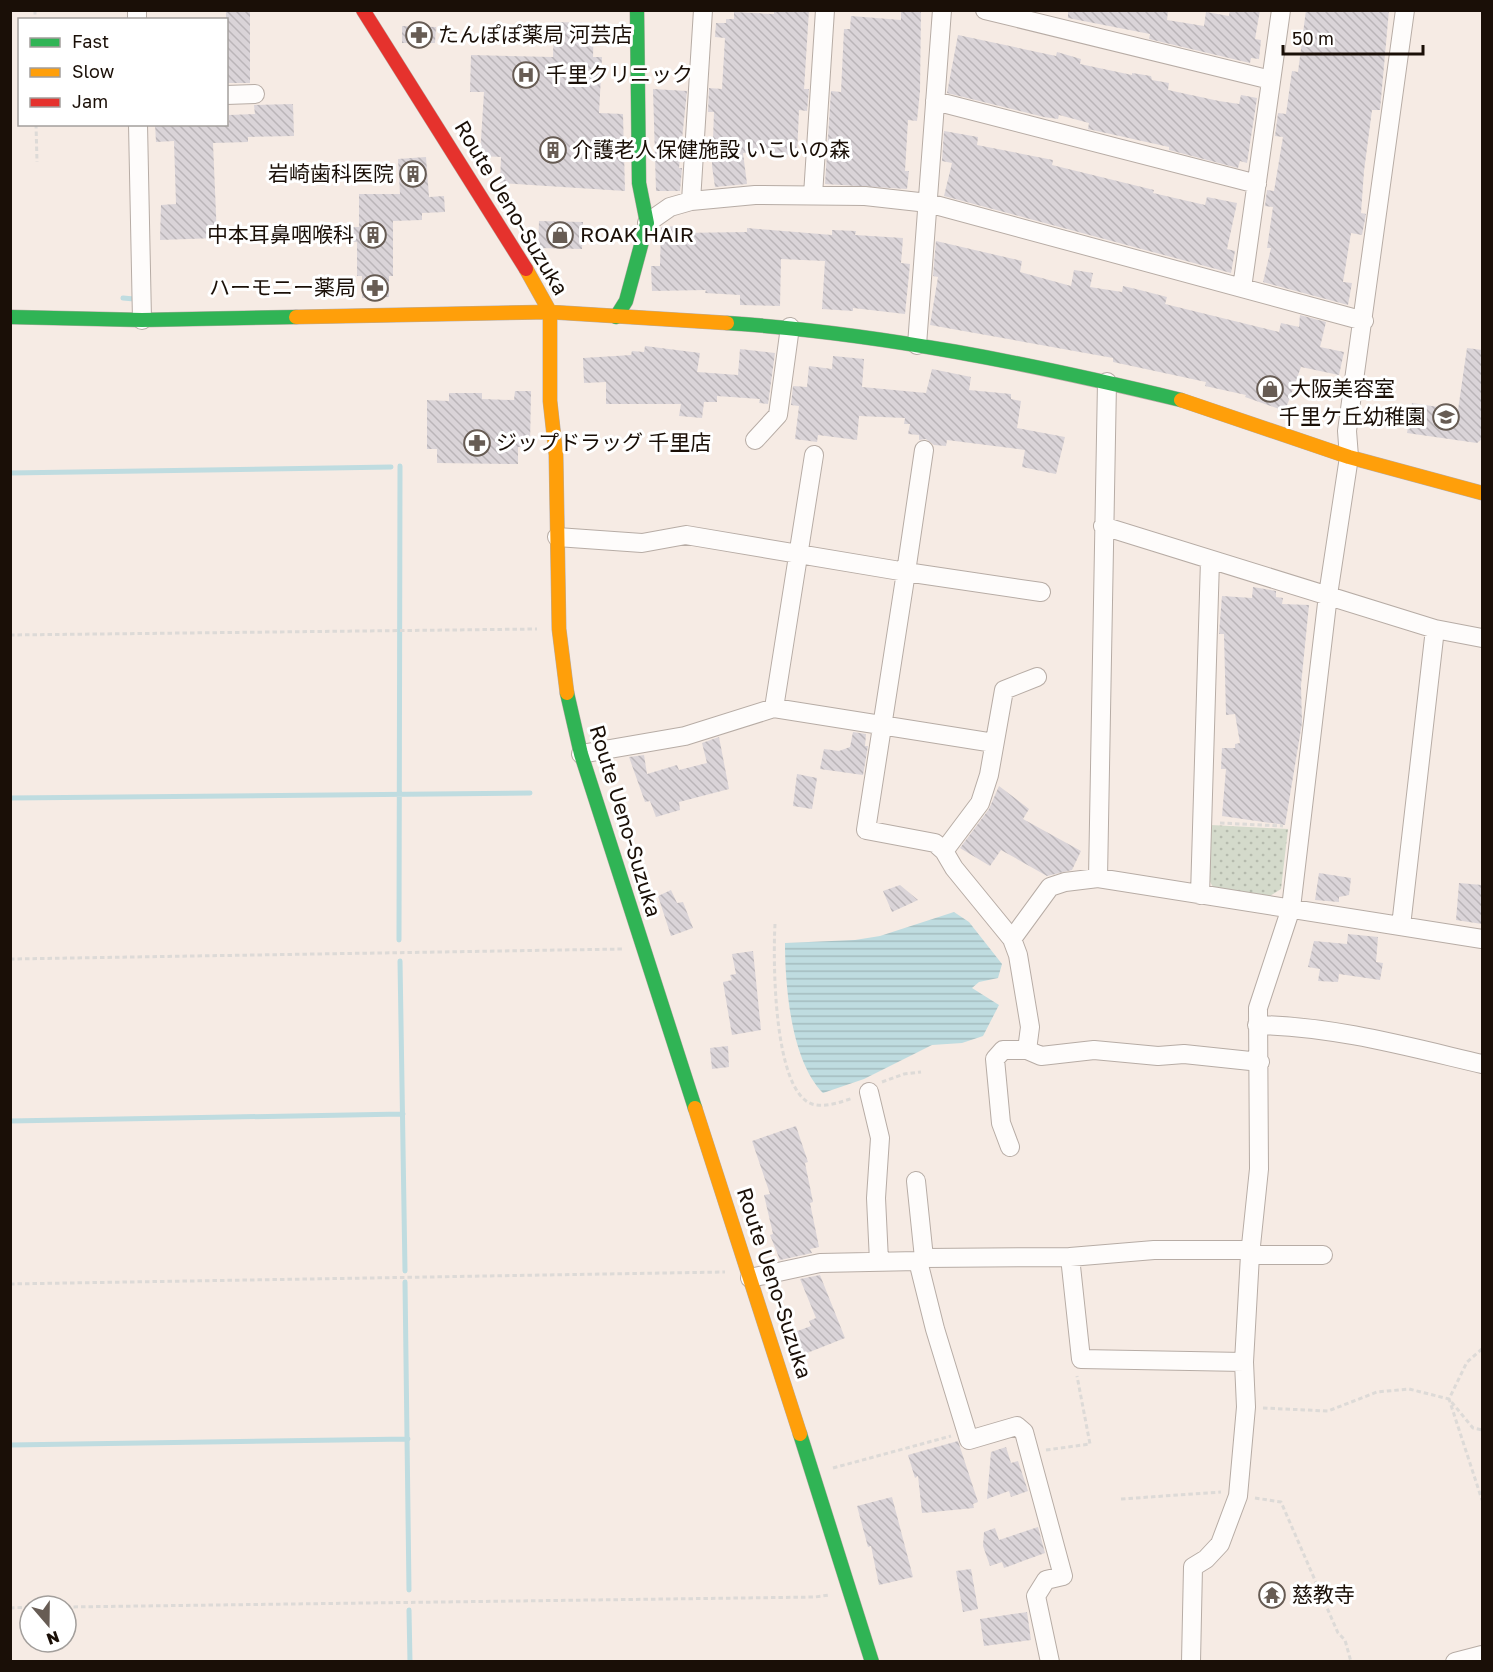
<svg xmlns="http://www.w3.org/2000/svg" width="1493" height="1672" viewBox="0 0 1493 1672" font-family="'Golos Text','Noto Sans JP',sans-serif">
<defs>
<pattern id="grass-dots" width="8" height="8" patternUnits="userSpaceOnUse" patternTransform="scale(1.5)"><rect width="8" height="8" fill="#d4dacb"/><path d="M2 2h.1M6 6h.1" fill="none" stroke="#b5baad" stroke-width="1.8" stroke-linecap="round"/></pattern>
<pattern id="water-rules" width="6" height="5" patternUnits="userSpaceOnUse" patternTransform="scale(1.5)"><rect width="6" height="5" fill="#bfdce0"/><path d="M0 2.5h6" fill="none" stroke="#a4bcbf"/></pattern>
<pattern id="building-back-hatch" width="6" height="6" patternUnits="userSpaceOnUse" patternTransform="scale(1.5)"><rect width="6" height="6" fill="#dad4d8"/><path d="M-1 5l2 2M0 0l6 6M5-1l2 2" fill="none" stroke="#bab5b8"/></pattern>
</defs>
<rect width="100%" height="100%" fill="#f6ebe4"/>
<path fill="url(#grass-dots)" d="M1211,825L1288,829L1281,889L1270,896L1214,889L1208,878Z"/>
<path fill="url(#water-rules)" d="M954,912L969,922L1002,964L998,978L979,982L972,988L999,1005L983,1036L962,1043L932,1045L864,1079L823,1093C791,1061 785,986 785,943L855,940L880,936Z"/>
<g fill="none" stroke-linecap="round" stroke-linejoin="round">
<path stroke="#bfdce0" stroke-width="5" d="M123,298L134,299
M10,473L391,467
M10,798L530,793
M399,940L400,466
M400,961L405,1271
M10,1121L403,1114
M405,1282L409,1590
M10,1445L408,1439
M409,1610L410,1662"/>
</g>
<path fill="url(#building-back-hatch)" d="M226,10H250V83H226Z
M774,10H809L804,89H809L807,111L799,110L797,155L743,153L747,184L715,187L712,166L714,112H708L709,88L722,89L725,38L715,37L716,23H726V19H734V12L774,14Z
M901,10H921L920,91L917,121L908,120L905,171H909L907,189L825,184L831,91L841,92L844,29H850L851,16L901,20Z
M1068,10H1168L1167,20L1204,26L1206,12L1229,16L1230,10H1260L1255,39L1261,40L1259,59L1251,58L1250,63L1149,39L1150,34L1068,18Z
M1306,10H1389L1380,110H1372L1364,171L1361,213L1366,214L1362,235L1351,233L1343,282L1352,283L1348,305L1263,282L1271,248H1267L1273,207L1265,206L1267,190L1274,191L1283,137L1275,136L1278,113L1286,114L1292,71L1298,72Z
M554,22L594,23L593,57H602L599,113L623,114L625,191L500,183L501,157L480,156L484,92H470L471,55L553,57Z
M402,26L436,27L435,43H402Z
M958,35L1056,56L1057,52L1081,59L1080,64L1132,75V73L1151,76L1152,80L1169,83L1168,90L1219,101L1239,104L1241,95L1257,98L1247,163L1240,161L1238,168L1169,150V147L1088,129L1089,123L1059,115L1058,119L1044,117L947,93Z
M653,89L687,91L679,168H682L680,191H656Z
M293,104L294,136L248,137V142L213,143L217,238L160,240L161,205L176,204L174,141L156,142L155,124H229V115L255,114L254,105Z
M944,131L978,137L977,145L1053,160L1052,165L1154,190L1153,193L1205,205L1207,197L1237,203L1227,249L1235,251L1231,273L944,196L952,163L942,161Z
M426,157L429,197L444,196L445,212L422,213V220L393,221V276H389V297L362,298V276H357V242H353V227H359V194H400L398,159Z
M539,221L583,222L582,249L538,248Z
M680,226V233L747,232V228L832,235V230L856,231L855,235L903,238L901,263L910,264L905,314L853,308V311L822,309L825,261L781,259L780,306L740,305V295L705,293L706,290L652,291L651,266H660L661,227Z
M936,241L1022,261L1020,272L1071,286L1074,270L1093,273L1090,287L1122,292L1123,286L1140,290L1167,297L1165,304L1279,332L1281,323L1299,327L1300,315L1326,322L1320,347L1344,352L1339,375L1301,367L1285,411L1245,397L1246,395L1205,386L1206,382L1113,362V358L930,325L938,277L933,276Z
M645,346L700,353L697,372L738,375L740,349L775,353L768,404L759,403L760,399L717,396V402H704L702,418L679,416L681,404H606V382L584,383L583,358L631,355L632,351L644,352Z
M1467,348L1482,350V439L1477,443L1407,433L1412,403L1458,410Z
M833,356L864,359L862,387L926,393L932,369L971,377L969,390L1011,394V399L1021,401L1017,428L1065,437L1056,474L1022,467L1025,450L947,440L946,446L934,445L926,439L919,440V435L908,434L910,424H904L905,418L859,416L857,440L818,435L817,442L795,439L799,406L791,405L793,386L807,387L809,366L832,369Z
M515,391H531L530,447H518V464L437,463V449H427V400L449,401V393H482V399L514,400Z
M1253,587L1276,591V597L1283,598L1282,604L1309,605L1301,685L1302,723L1285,825L1222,816L1226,769H1221L1222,748H1235V744L1240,743L1235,714L1226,715L1224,634H1219L1222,596L1252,598Z
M853,732L866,734L865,746H868L863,775L820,769L824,749L839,751L850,747Z
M719,737L729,789L679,802L680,810L656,817L650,801L645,802L629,757L644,755L647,774L677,765L679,770L707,763L702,743Z
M797,774L817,778L812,809L793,806Z
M999,786L1029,809L1023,819L1081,851L1072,870L1047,876L1001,850L990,866L960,848L989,809Z
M1319,873L1351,878L1349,895L1339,897V902L1315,900Z
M1459,883L1482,885V924L1456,920Z
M900,885L918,900L892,912L883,891Z
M671,890L677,903L683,902L693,928L671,936L658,896Z
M1348,934L1378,937L1376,962L1383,963L1380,980L1339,974L1338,982L1318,981L1320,969L1308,967L1314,941L1347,944Z
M753,951L761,1030L732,1035L723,982L732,980L730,975L736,974L732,954Z
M728,1046L729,1067L712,1069L710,1048Z
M796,1126L808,1162L805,1163L813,1202L810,1203L819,1247L810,1249L812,1253L780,1260L770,1235L773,1234L764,1195L770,1194L752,1141Z
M820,1275L845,1338L802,1355L795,1332L811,1326L809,1321L816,1318L800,1279Z
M958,1441L978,1502L973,1504L974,1508L922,1513L918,1476L915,1478L908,1455Z
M1006,1447L1011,1463L1018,1461L1028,1491L1011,1497L1009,1491L987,1499L991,1452Z
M892,1497L913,1577L879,1585L871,1546L868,1547L857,1506Z
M1038,1527L1045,1553L1004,1568L1002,1562L990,1566L983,1546L984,1532L995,1528L999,1540Z
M971,1569L978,1609L963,1612L956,1571Z
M1027,1612L1031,1640L984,1646L980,1619Z"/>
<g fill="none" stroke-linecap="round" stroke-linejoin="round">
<g stroke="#b7aca5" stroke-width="20">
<path id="street" d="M137,10V20
M985,10L1271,80
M226,95L255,94
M935,101L1257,184
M138,124L142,320
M813,195L825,10
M691,201L703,10
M647,223L670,207L691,201L755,195L865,196L928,203L1364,321
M1242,288L1281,10
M917,345L942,10
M1107,382L1098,878L1482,939
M755,440L778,415L790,327
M924,450L906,572L1041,592
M1103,526L1435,629L1482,638
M557,537L642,543L686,535L906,572L866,830L935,843L944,851L954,868L1012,939L1018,955L1030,1027L1027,1050
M774,708L814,455
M581,754L685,736L774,708L994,743
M944,851L980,803L989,775L1004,690L1037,677
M1200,895L1210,560
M1401,926L1435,629
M1012,939L1050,887L1065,882L1098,878
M1257,1025C1333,1026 1409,1047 1482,1064
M869,1092L880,1138L876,1198L879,1261
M1010,1147L1001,1123L995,1059L1003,1050H1027L1041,1056L1094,1050L1158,1056L1184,1054L1260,1062
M916,1181L924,1258
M1250,1255H1323
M1070,1257L1081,1359L1244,1362
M918,1261L935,1329L969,1440L1017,1426L1024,1432L1063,1576L1046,1580L1036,1596L1050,1662
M750,1278L820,1263L918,1261L924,1258L1070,1257L1154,1250H1251
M1191,1662L1193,1567L1206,1559L1220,1544L1238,1496L1246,1407L1244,1362L1250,1255L1259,1169L1258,1008L1291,908L1328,595L1349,457L1347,431L1405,10
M1455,1662L1482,1655"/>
</g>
<g stroke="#b7aca5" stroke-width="15">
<path id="fast" d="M10,317L142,320L296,317
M616,317L626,301L647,223L639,183L637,10
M727,323C880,333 1032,364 1181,400
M567,693L581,754L695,1108
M800,1434L872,1662"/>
</g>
<g stroke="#b7aca5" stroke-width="15">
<path id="slow" d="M526,269L550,312V401L556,455L559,629L567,693
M296,317L550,312L727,323
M1181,400L1349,457L1482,493
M695,1108L800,1434"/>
</g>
<g stroke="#b7aca5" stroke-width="15">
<path id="jam" d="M363,10L526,269"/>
</g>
<path stroke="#dddad7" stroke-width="3" stroke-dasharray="4.5 3" stroke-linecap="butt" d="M35,10V20
M36,124L37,162
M10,635L537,629
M1220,823L1283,826
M775,924C773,958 773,1091 812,1104C824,1108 841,1102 853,1098
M10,959L623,949
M882,1082L904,1074L921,1072
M10,1284L725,1272
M1482,1349L1467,1362L1449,1399L1482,1500
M1263,1408L1328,1411L1377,1392L1409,1389L1449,1399L1473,1428L1482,1430
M1046,1450L1090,1444L1077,1376
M833,1468L951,1436
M1255,1498L1281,1502L1338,1633L1345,1640L1351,1662
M1121,1499L1221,1492
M66,1607L815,1597L829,1595
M10,1608L30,1607"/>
<use href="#street" stroke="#fefcfb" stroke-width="18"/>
<use href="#fast" stroke="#30b455" stroke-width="14"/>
<use href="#slow" stroke="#ff9f0a" stroke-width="14"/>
<use href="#jam" stroke="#e5322d" stroke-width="14"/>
</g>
<defs>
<g id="pharmacy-ring" transform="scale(1.35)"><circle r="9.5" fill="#fff" stroke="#675c54" stroke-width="1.5"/><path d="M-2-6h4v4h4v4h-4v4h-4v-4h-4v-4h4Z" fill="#675c54"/></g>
<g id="hospital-ring" transform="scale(1.35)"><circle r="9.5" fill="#fff" stroke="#675c54" stroke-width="1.5"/><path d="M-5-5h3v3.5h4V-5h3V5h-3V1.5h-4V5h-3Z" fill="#675c54"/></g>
<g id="building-ring" transform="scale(1.35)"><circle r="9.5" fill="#fff" stroke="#675c54" stroke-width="1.5"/><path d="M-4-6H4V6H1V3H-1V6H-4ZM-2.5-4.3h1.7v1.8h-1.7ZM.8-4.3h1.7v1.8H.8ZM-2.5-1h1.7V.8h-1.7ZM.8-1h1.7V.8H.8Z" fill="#675c54"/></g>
<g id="shop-ring" transform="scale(1.35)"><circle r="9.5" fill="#fff" stroke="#675c54" stroke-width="1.5"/><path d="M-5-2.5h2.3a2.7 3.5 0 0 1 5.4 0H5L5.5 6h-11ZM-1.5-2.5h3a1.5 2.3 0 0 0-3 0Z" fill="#675c54"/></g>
<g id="school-ring" transform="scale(1.35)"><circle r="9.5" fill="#fff" stroke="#675c54" stroke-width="1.5"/><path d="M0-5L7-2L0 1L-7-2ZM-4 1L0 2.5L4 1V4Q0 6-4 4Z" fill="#675c54"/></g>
<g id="temple-ring" transform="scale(1.35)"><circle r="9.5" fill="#fff" stroke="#675c54" stroke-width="1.5"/><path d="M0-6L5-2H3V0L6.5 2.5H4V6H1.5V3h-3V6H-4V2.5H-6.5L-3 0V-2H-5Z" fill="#675c54"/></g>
</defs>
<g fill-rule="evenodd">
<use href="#pharmacy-ring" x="419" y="35"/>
<use href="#hospital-ring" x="526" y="75"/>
<use href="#building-ring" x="553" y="150"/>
<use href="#building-ring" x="413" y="174"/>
<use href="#building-ring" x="373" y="235"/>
<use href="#shop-ring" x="560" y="235"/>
<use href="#pharmacy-ring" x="375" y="288"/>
<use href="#shop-ring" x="1270" y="389"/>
<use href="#school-ring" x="1446" y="417"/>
<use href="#pharmacy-ring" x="477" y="443"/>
<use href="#temple-ring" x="1272" y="1595"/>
</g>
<g text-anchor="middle" stroke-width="6" stroke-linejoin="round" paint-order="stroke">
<g font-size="21" fill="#1a0f07" stroke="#fff" text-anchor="start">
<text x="438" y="42">たんぽぽ薬局 河芸店</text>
<text x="546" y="82">千里クリニック</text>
<text x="572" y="157">介護老人保健施設 いこいの森</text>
<text x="394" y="181" text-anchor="end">岩崎歯科医院</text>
<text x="354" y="242" text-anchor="end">中本耳鼻咽喉科</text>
<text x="580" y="242">ROAK HAIR</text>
<text x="356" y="295" text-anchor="end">ハーモニー薬局</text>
<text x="1290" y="396">大阪美容室</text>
<text x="1426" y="424" text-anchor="end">千里ケ丘幼稚園</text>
<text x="496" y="450">ジップドラッグ 千里店</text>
<text x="1292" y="1602">慈教寺</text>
</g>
<g font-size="21" fill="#1a0f07" stroke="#fff">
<text transform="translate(511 208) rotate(59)" y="7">Route Ueno-Suzuka</text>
<text transform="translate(625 821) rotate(73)" y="7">Route Ueno-Suzuka</text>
<text transform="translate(774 1283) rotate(72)" y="7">Route Ueno-Suzuka</text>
</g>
</g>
<rect width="1493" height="1672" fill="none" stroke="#1a0f07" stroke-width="24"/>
<rect x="18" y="18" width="210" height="108" fill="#ffffff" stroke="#a39f9c" stroke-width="1.5"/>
<rect x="30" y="38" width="30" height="9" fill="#30b455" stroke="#a39f9c" stroke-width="1.5"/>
<text x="72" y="48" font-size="18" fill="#1a0f07">Fast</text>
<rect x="30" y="68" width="30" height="9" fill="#ff9f0a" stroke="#a39f9c" stroke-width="1.5"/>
<text x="72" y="78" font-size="18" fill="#1a0f07">Slow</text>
<rect x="30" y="98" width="30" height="9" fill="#e5322d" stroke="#a39f9c" stroke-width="1.5"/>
<text x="72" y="108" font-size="18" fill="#1a0f07">Jam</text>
<g transform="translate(48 1624) rotate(160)"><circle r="28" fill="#ffffff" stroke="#a39f9c" stroke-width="1.5"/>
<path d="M0-4.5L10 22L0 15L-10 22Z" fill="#675c54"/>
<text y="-9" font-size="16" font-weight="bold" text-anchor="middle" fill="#1a0f07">N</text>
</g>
<path d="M1283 45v9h140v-9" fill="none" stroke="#1a0f07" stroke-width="3"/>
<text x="1292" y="45" font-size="18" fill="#1a0f07" stroke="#ffffff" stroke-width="4.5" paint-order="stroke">50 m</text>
</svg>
